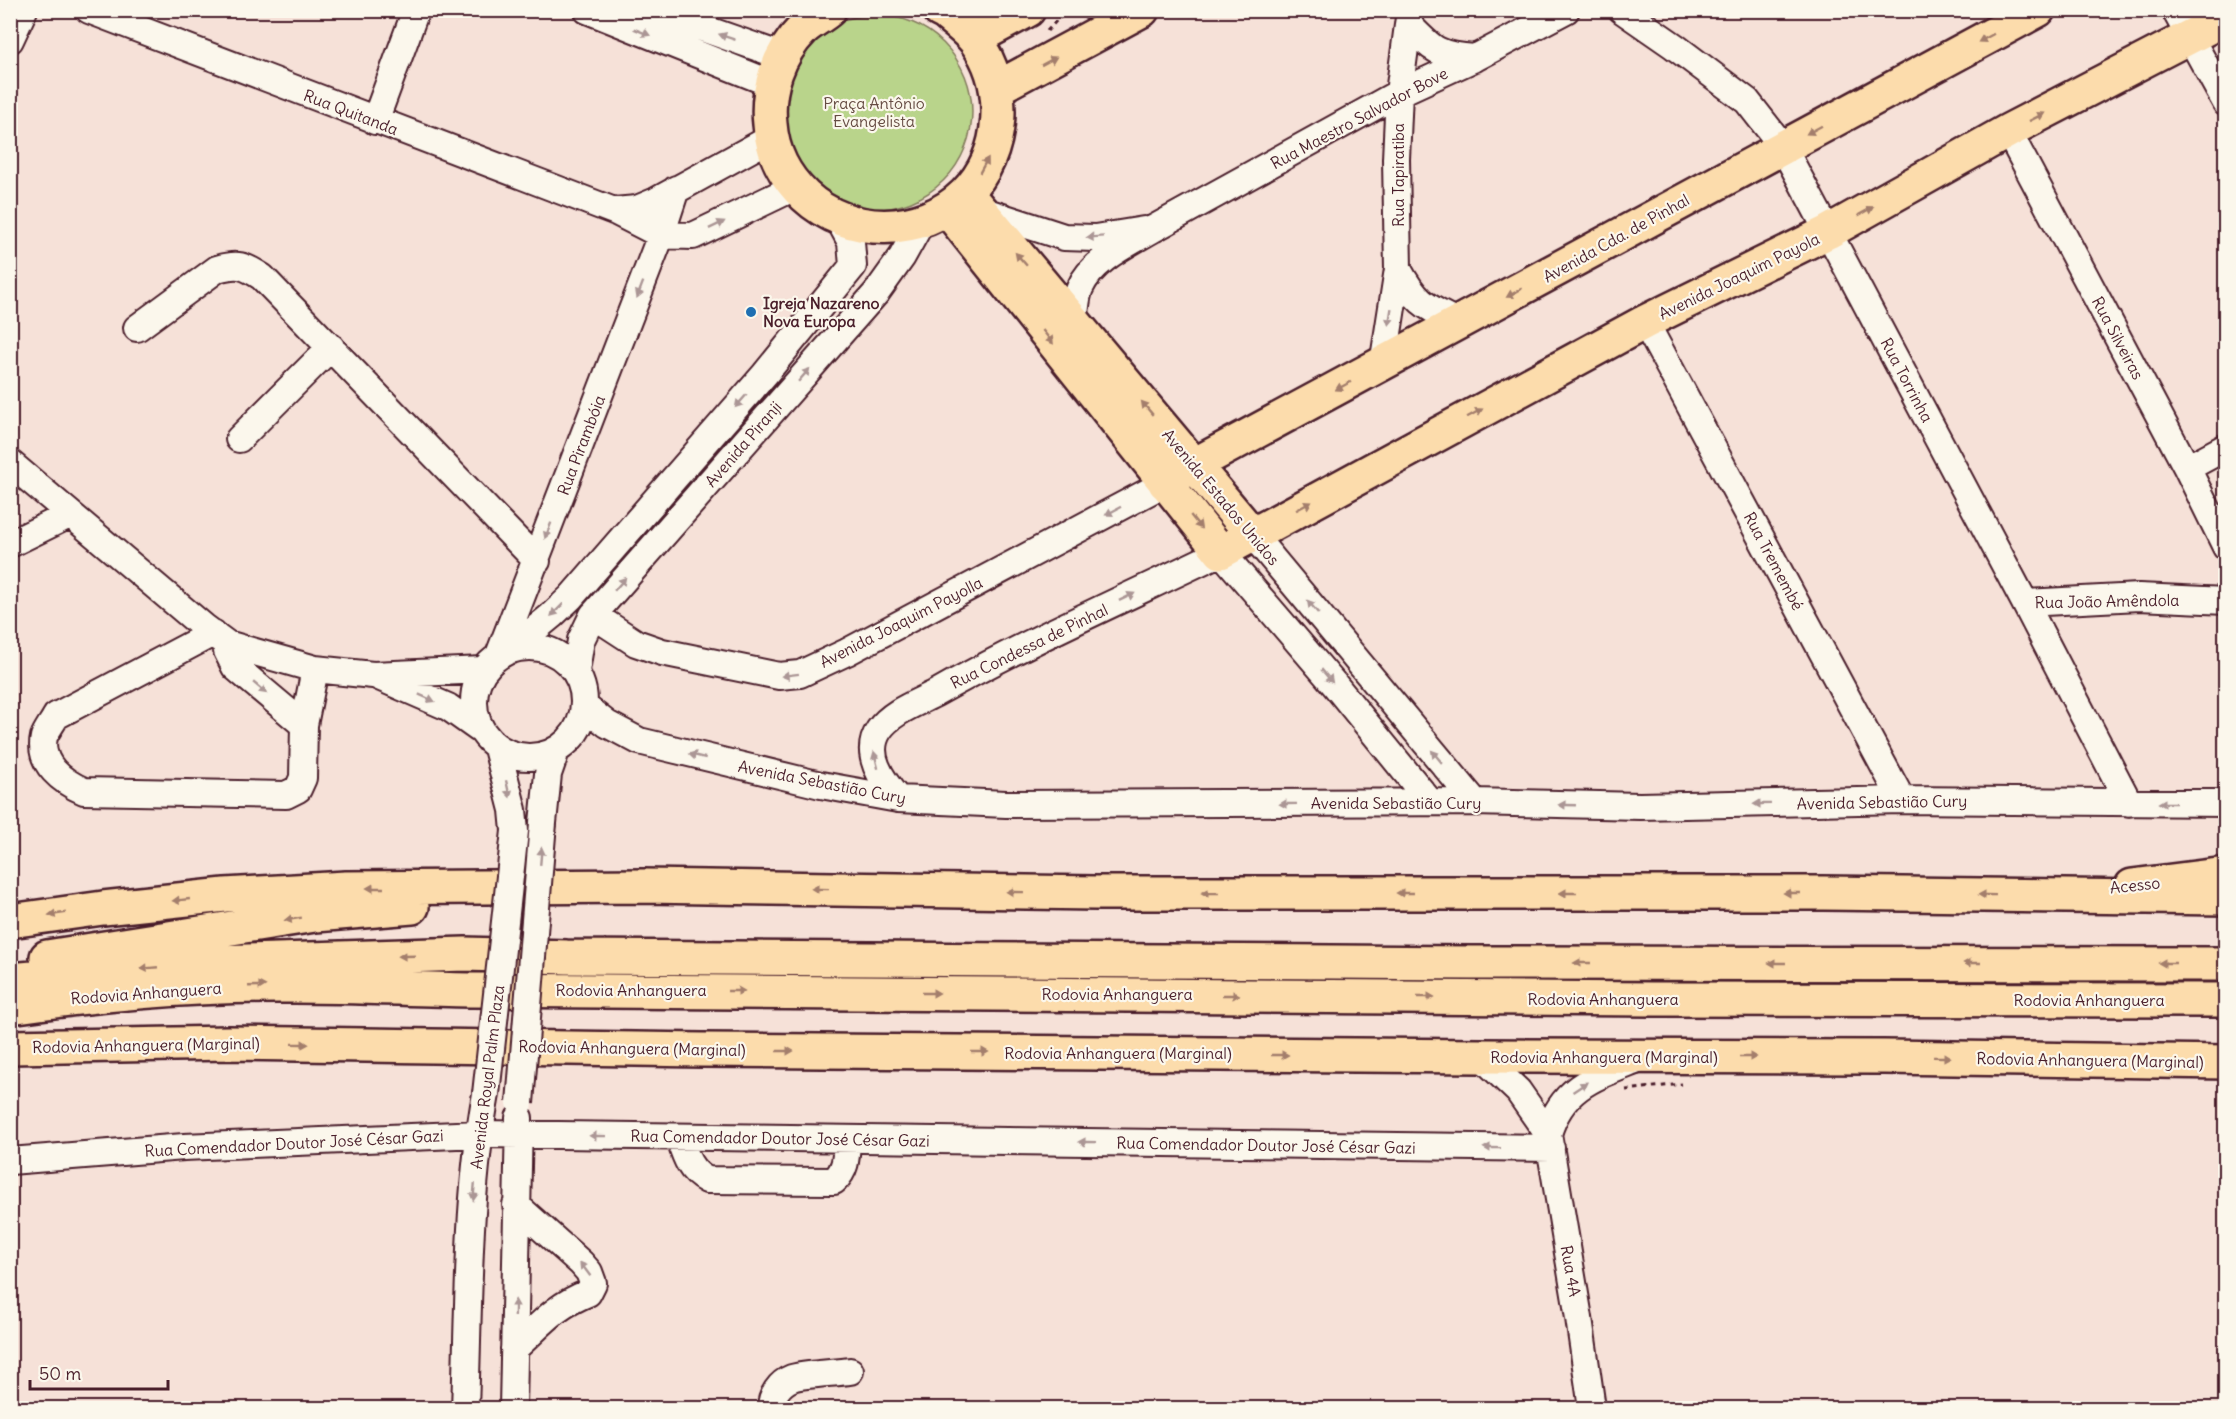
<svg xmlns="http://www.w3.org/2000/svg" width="2236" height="1419" viewBox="0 0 2236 1419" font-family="Delius,sans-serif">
<rect width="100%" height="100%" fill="#f6e1d8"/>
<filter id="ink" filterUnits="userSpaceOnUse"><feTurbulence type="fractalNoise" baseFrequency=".0167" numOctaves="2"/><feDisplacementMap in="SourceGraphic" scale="12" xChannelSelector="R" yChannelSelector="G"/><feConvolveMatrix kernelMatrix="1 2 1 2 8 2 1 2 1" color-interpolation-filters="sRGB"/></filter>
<g filter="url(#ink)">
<path fill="#b9d48b" stroke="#827a5b" stroke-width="1.5" d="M778 112a97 97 0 1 1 194 0a97 97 0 1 1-194 0Z"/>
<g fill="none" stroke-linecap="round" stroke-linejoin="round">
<g stroke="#4a1f2b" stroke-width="30">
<path id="minor" d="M89,10L614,211L661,235L693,236L795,187
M587,10L772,84
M651,10L782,56
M1622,10L1674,46L1747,101L1783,147L2025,603L2129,803
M2175,10L2226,103
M1408,24C1433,50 1438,56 1475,58
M10,40L24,10
M375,121L416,10
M2008,131L2187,468L2226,547
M978,209L1064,237L1095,238L1144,230
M614,211L637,209L656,201L771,138
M1398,269C1417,304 1425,306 1459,323
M1074,320C1076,310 1076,297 1080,288C1092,260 1128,244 1153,229L1399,93L1475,58L1566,10
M1645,322L1902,800
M137,328L217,269C238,263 244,265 262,277L537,561
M1383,365L1398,269L1396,159L1399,93L1410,10
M239,439L331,347
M10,463L204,627L227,644L315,669L373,675L483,670
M2187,468L2226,447
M1252,534L1475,802
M10,544L69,515
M2025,603L2139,597L2226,601
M593,615L636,643L662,652L779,676L800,674L847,652L1165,483
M213,633L56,716C53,722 46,731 44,737C38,764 63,782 84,791L286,795L298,789L303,778L304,725L315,669
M227,644V651L235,667L304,725
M474 702a55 55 0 1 1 110 0a55 55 0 1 1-110 0Z
M511,649L551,616L571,597L765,374L853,266L851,242L838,218
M499,655L661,235L676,189
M576,671L581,640L593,615L877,292L902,257L922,221
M379,677L448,707L479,729
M584,706L607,724L639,741L821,785L898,799L1006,804L1475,802L1640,806L1902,800L2226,803
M497,748L513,810L515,831
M898,799C882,780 863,754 879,730C891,712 917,703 936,693C1028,641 1126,598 1221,552L1335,685L1430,802
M543,823L548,774L556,751
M1481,1056L1518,1091L1548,1134L1579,1318L1592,1408
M1548,1134C1562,1086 1595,1077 1638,1060
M679,1137C685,1155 689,1171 707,1180L834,1181C847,1169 846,1156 847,1139
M10,1161L184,1147L479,1134L1551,1148
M514,1349C541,1325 553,1307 588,1293L593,1283L589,1272L581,1263L516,1205
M465,1408C469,1304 467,1198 486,1094
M513,1408L519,1118
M771,1408C771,1396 779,1383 792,1378C803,1374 836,1373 850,1371"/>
</g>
<g stroke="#4a1f2b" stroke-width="38">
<path id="major" d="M829,10C821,17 810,22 803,29C778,54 766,90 770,124C772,152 785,177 805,196C849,237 921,237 965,194C1005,154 1009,86 975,40C967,30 954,21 945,13L939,10
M974,39L1028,10
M997,88L1142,10
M966,193L1252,534
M947,209L1221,552L1645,322L1828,232L2008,131L2226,18
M1165,483L1194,465L2038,10
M2132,886L2226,874"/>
</g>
<g stroke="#4a1f2b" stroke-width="38">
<path id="highway" d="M10,921L103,908L225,895L346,888L644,886L1096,893H1824L2226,898
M47,957L315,915L412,907
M10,980L217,962L465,954L567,957L1471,963L2226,964
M10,1007C99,994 189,986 278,986C342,985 406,989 470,990L1652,999L2226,1000
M10,1047L229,1043L702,1050L1481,1056L1884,1057L2226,1062"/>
</g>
<path stroke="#4a1f2b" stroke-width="3" stroke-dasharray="4.5 4.5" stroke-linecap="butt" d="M1047,31L1058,19L1072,10
M1626,1090L1682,1084"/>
<use href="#minor" stroke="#fbf7ec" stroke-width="26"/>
<use href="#major" stroke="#fcdcac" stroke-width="33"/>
<use href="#highway" stroke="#fcdcac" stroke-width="33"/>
<g stroke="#4a1f2b" stroke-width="30" stroke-linecap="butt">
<path id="minor-bridge" d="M486,1094L515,831
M520,1103L543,823"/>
</g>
<use href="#minor-bridge" stroke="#fbf7ec" stroke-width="26"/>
</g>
<defs><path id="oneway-solid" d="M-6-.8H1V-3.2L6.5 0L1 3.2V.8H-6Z" transform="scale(1.5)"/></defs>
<g fill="#ab9695">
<use href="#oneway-solid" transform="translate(642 32) rotate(22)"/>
<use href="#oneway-solid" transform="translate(727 37) rotate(-161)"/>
<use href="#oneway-solid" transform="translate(717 225) rotate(-26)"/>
<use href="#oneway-solid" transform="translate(1095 237) rotate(176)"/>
<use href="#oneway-solid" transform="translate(640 290) rotate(111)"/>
<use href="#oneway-solid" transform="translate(1390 317) rotate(99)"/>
<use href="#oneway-solid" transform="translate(804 375) rotate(-49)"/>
<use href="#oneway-solid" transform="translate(741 401) rotate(131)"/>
<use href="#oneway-solid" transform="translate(1113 511) rotate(152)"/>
<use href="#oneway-solid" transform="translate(548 531) rotate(111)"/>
<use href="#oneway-solid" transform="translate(620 584) rotate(-49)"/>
<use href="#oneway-solid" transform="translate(1127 597) rotate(-26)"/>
<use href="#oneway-solid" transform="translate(1313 607) rotate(-130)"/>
<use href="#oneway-solid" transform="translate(557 610) rotate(135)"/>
<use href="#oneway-solid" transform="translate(790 675) rotate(173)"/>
<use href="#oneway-solid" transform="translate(1327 676) rotate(50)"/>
<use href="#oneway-solid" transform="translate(260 688) rotate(40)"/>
<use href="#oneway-solid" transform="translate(427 698) rotate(24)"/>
<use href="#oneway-solid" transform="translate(697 756) rotate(-166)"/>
<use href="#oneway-solid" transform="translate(1437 757) rotate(-130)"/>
<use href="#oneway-solid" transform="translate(876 760) rotate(-104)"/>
<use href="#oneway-solid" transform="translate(508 789) rotate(77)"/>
<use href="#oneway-solid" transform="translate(2167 803) rotate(-180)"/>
<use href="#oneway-solid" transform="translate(1288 804) rotate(179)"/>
<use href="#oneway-solid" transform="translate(1762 804) rotate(179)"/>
<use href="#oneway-solid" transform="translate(1567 805) rotate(-178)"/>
<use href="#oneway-solid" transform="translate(541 856) rotate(-85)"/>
<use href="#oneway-solid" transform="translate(1580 1087) rotate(-34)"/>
<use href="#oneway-solid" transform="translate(598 1136) rotate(-179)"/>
<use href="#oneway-solid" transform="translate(1087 1142) rotate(-179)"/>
<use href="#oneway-solid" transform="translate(1492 1148) rotate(-179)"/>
<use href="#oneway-solid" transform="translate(474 1192) rotate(95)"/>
<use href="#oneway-solid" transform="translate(585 1269) rotate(-127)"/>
<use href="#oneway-solid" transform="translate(515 1308) rotate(-89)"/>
</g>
<g fill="#a37e6c">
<use href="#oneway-solid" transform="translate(1986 38) rotate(152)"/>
<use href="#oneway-solid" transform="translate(1049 61) rotate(-28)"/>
<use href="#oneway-solid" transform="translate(2037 117) rotate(-27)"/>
<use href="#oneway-solid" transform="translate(1814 130) rotate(152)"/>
<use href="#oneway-solid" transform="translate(984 165) rotate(-61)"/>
<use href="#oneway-solid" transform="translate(1866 211) rotate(-29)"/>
<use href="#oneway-solid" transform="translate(1021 259) rotate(-131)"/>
<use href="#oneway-solid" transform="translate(1514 293) rotate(151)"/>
<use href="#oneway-solid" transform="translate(1048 337) rotate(52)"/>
<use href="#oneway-solid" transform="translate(1343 386) rotate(152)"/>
<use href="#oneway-solid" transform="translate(1147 408) rotate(-130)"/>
<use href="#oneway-solid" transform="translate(1475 413) rotate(-28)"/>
<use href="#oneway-solid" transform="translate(1304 506) rotate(-28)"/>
<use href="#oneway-solid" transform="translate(1196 522) rotate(51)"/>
<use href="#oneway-solid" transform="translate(375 888) rotate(180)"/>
<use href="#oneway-solid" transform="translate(820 889) rotate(-179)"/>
<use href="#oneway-solid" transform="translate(1015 892) rotate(-179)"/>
<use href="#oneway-solid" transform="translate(1210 893) rotate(-180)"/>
<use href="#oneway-solid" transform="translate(1405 893) rotate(-180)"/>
<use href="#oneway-solid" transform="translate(1568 893) rotate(-180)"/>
<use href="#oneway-solid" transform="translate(1792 893) rotate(-180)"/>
<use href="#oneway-solid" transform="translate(1987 895) rotate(-179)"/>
<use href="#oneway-solid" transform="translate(181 900) rotate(174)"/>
<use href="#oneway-solid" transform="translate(57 914) rotate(172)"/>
<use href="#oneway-solid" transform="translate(293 919) rotate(171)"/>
<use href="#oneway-solid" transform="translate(407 956) rotate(178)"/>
<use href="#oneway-solid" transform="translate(1582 963) rotate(-180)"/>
<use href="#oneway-solid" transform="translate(1777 963) rotate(-180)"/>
<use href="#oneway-solid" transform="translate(1972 963) rotate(-180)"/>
<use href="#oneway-solid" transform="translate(2167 963) rotate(-180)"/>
<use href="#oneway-solid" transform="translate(149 968) rotate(175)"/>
<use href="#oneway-solid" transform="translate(257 986) rotate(-2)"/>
<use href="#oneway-solid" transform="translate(736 991)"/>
<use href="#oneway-solid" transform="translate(931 993)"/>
<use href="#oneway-solid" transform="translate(1231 995)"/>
<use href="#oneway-solid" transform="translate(1426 997)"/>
<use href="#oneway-solid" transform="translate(300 1044) rotate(1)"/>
<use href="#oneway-solid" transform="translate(785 1051)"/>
<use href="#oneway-solid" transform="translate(980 1052)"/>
<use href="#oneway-solid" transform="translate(1280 1055)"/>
<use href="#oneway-solid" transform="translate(1748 1057)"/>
<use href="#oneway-solid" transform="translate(1942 1057) rotate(1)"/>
</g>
</g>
<circle fill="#1f6fb2" stroke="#fbf7ec" stroke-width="2" cx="751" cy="312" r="6"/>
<g text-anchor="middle" stroke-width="4.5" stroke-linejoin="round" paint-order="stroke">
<g font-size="16" fill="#664c43" stroke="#fbf7ec">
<text x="874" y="109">Praça Antônio<tspan x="874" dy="18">Evangelista</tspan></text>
</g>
<g font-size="16" fill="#4a1f2b" stroke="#fbf7ec">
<text transform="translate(351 112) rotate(21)" y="6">Rua Quitanda</text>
<text transform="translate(1359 118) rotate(-28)" y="6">Rua Maestro Salvador Bove</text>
<text transform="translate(1398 175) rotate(-90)" y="6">Rua Tapiratiba</text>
<text transform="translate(1616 238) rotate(-29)" y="6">Avenida Cda. de Pinhal</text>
<text transform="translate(1739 276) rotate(-26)" y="6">Avenida Joaquim Payola</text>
<text transform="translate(2118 338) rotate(62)" y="6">Rua Silveiras</text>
<text transform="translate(1907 380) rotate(62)" y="6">Rua Torrinha</text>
<text transform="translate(743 444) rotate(-49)" y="6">Avenida Piranji</text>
<text transform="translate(581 445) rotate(-69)" y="6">Rua Pirambóia</text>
<text transform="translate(1221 497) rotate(50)" y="6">Avenida Estados Unidos</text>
<text transform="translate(1774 561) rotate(62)" y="6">Rua Tremembé</text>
<text transform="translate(2107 601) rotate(-1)" y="6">Rua João Amêndola</text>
<text transform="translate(901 622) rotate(-27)" y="6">Avenida Joaquim Payolla</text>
<text transform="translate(1029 646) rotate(-26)" y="6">Rua Condessa de Pinhal</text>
<text transform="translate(822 782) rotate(11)" y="6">Avenida Sebastião Cury</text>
<text transform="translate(1882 802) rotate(-1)" y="6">Avenida Sebastião Cury</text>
<text x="1396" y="809">Avenida Sebastião Cury</text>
<text transform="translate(2135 885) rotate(-6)" y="6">Acesso</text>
<text x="631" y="996">Rodovia Anhanguera</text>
<text transform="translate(146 993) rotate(-4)" y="6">Rodovia Anhanguera</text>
<text x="1117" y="1000">Rodovia Anhanguera</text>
<text x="1603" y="1005">Rodovia Anhanguera</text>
<text x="2089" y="1006">Rodovia Anhanguera</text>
<text transform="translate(146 1045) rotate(-1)" y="6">Rodovia Anhanguera (Marginal)</text>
<text transform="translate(632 1048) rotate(1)" y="6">Rodovia Anhanguera (Marginal)</text>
<text x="1118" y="1059">Rodovia Anhanguera (Marginal)</text>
<text x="1604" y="1063">Rodovia Anhanguera (Marginal)</text>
<text transform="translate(2090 1060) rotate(1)" y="6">Rodovia Anhanguera (Marginal)</text>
<text transform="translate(487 1077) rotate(-83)" y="6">Avenida Royal Palm Plaza</text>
<text transform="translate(780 1138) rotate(1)" y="6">Rua Comendador Doutor José César Gazi</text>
<text transform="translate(294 1143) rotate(-3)" y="6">Rua Comendador Doutor José César Gazi</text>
<text transform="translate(1266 1145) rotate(1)" y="6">Rua Comendador Doutor José César Gazi</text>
<text transform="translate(1571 1271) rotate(80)" y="6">Rua 4A</text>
</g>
<g font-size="16" font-weight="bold" fill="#4a1f2b" stroke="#fbf7ec" text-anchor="start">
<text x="763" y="309">Igreja Nazareno<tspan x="763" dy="18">Nova Europa</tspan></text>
</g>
</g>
<rect width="2236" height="1419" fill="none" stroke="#fbf7ec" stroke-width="36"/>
<rect x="18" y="18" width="2200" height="1383" fill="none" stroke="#4a1f2b" stroke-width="2" filter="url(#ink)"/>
<path d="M30 1380v9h138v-9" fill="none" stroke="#4a1f2b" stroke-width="3"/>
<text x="39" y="1380" font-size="18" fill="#4a1f2b" stroke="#fbf7ec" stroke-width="4.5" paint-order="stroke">50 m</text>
</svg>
